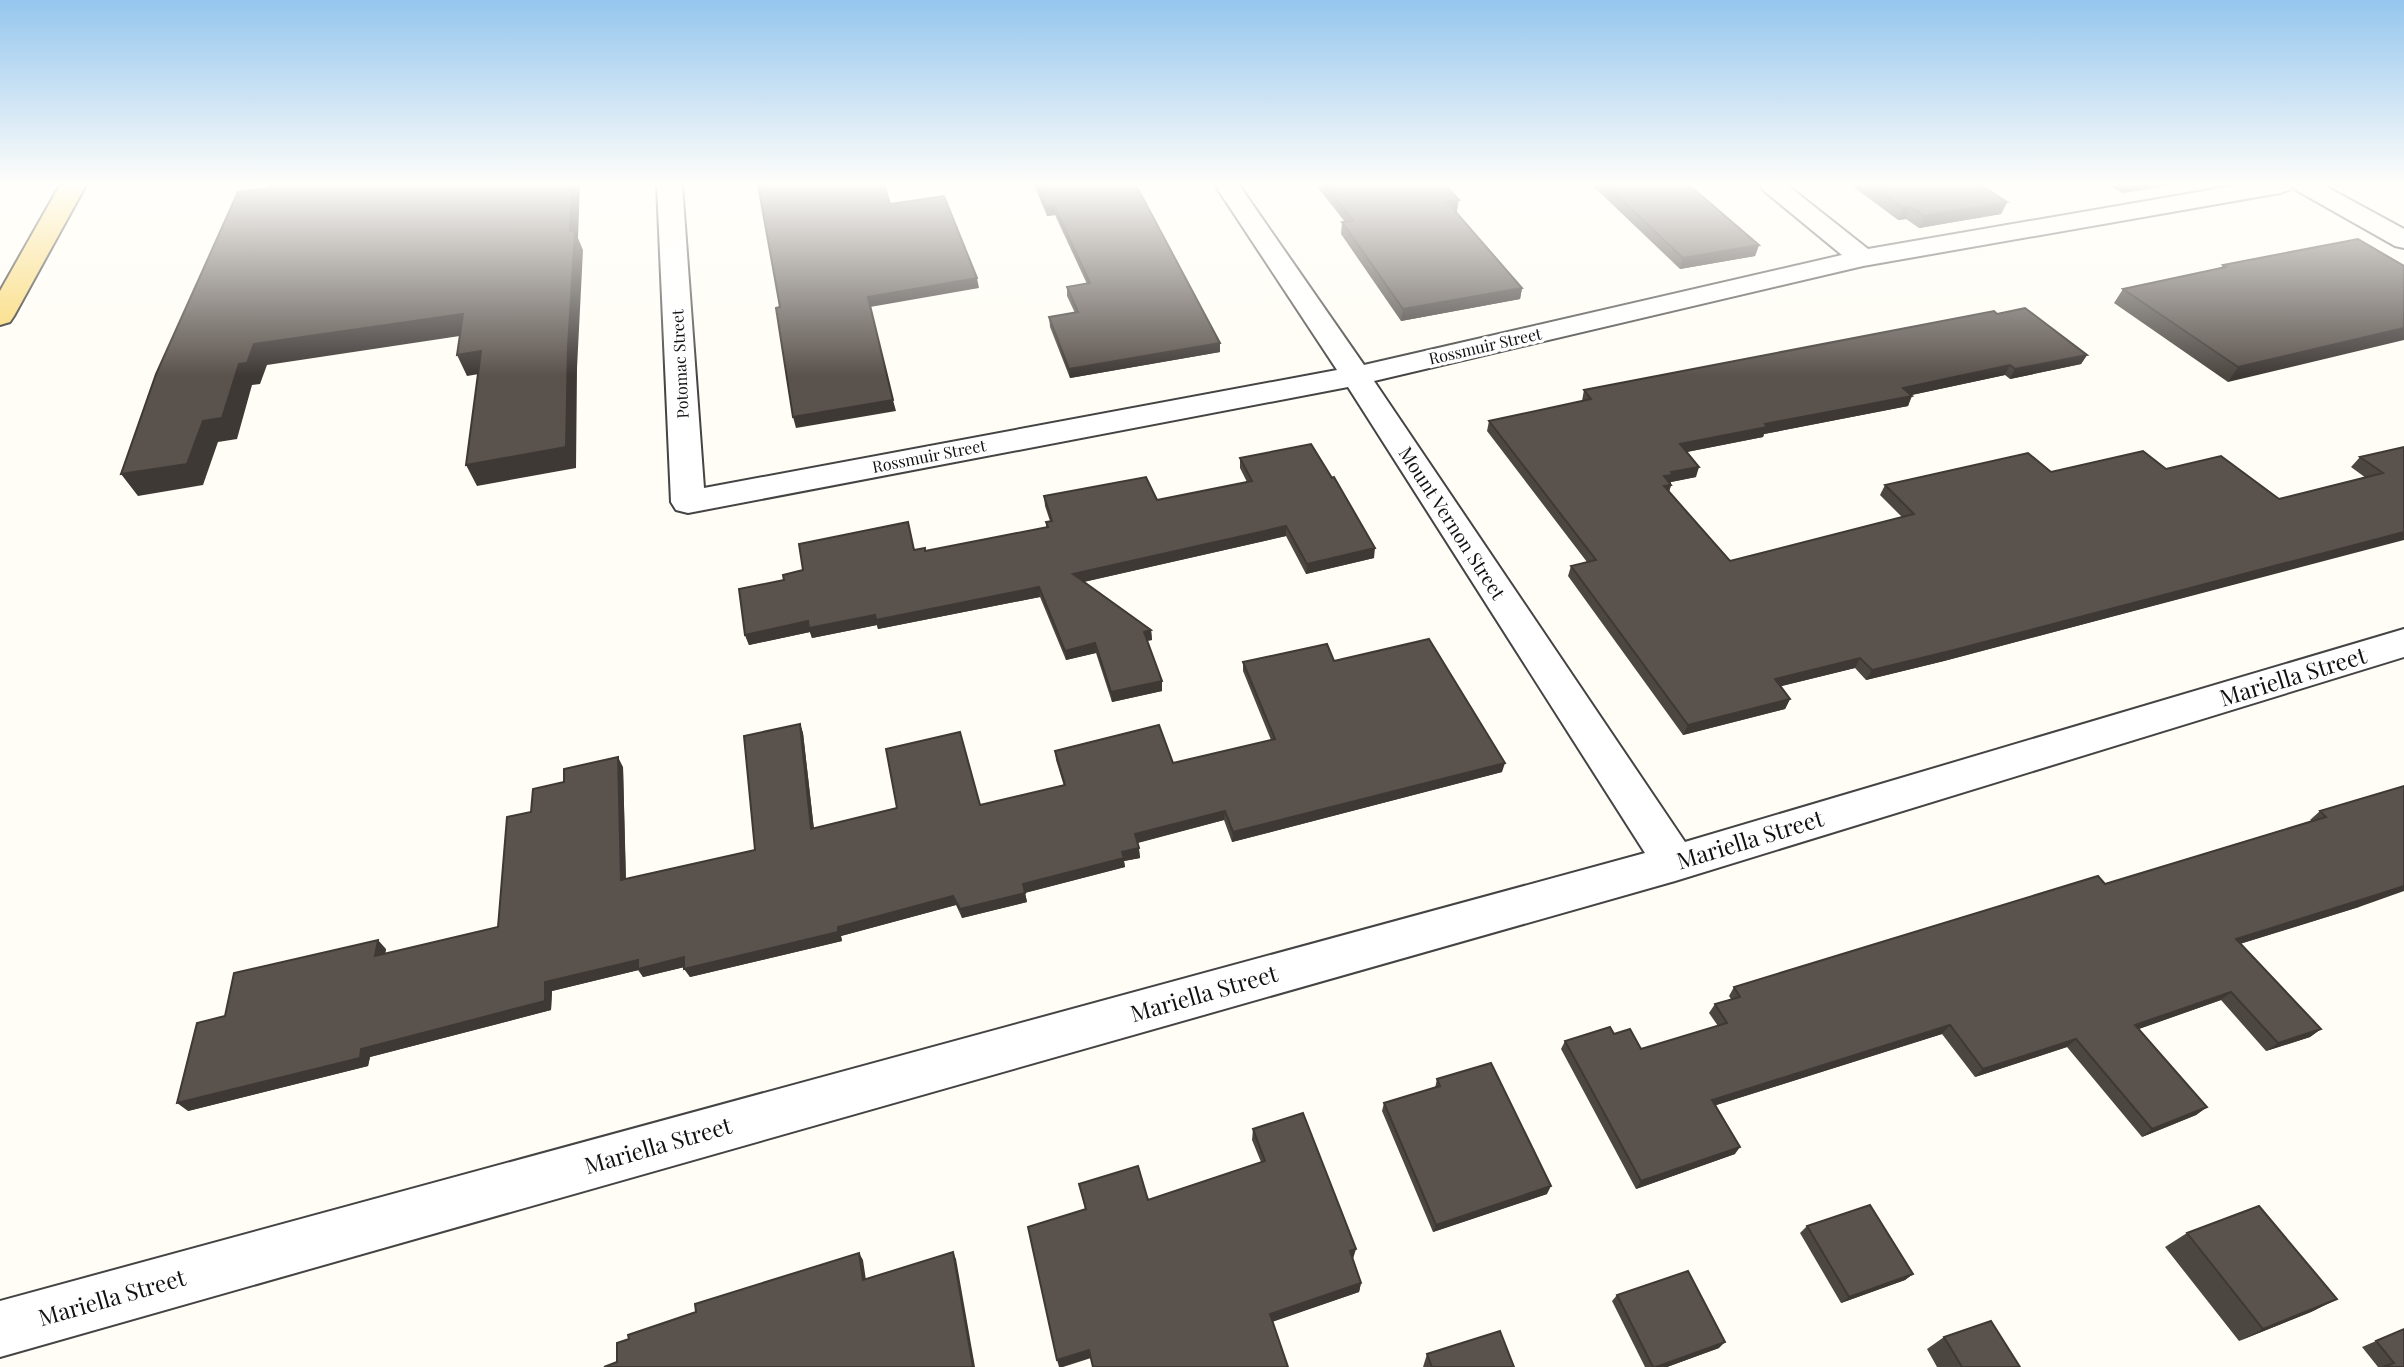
<svg xmlns="http://www.w3.org/2000/svg" width="2404" height="1367" viewBox="0 0 2404 1367" font-family="'Playfair Display',serif">
<rect width="100%" height="100%" fill="#fffdf5"/>
<g fill="none" stroke-linecap="round" stroke-linejoin="round">
<g stroke="#444" stroke-width="4">
<path id="minor" d="M657,185H682L704,488L1337,370L1215,185H1239L1364,365L1842,255L1763,190L1760,185H1787L1868,249L2239,185H2323L2404,229V248L2395,246L2296,190L2292,185L2289,190L2280,193L1863,266L1374,381L1685,842L2404,629V657L1675,881L0,1357V1301L1645,853L1348,387L688,513L676,510L671,502Z"/>
</g>
<g stroke="#222" stroke-width="4">
<path id="major" d="M60,185H86L14,316L10,322L0,325V291Z"/>
</g>
<use href="#minor" fill="#fff" fill-rule="evenodd"/>
<use href="#major" fill="#f9d66b" fill-rule="evenodd"/>
</g>
<path fill="#4d4742" d="M1034,185H1136L1220,343V352L1070,378L1050,327L1049,317L1075,313L1067,296V287L1087,284L1055,215L1047,216Z
M1316,185H1445L1457,211H1456L1522,288L1520,299L1401,321L1341,234L1342,222H1345Z
M1592,185H1689L1759,245L1755,256L1680,269Z
M1851,185H1981L2007,202L2001,214L1919,228L1906,219L1898,220Z
M2108,185H2173L2122,193Z
M2223,265L2404,266L2228,382L2114,303L2123,289L2221,268Z
M1997,314L2087,355L2081,364L2010,379L2005,375L1911,395L1908,406L1764,434L1763,437L1687,452L1696,477L1671,482V485L1669,492L1730,561L1902,517L1880,495L1885,485L2051,472L2166,469L2279,499L2366,478L2351,467L2360,457L2404,447L2347,554L1944,661L1866,680L1855,668L1781,686L1790,699L1785,709L1683,735L1568,576L1571,566L1587,562L1487,431L1489,421L1582,401L1584,390Z
M1240,458L1374,558L1306,574L1286,536L1084,582L1151,630L1152,640L1147,641L1162,681V691L1112,702L1096,653L1066,660L1040,597L878,629L877,625L812,638L810,632L749,645L745,635L784,580L914,550L925,551L1046,527V522L1050,521L1045,506L1044,496L1157,500L1247,482L1240,468Z
M1334,661L1502,772L1232,842L1224,820L1138,843L1140,858L1124,861L1125,867L1025,893L1027,902L962,918L956,905L841,936L842,941L690,977L684,967L643,977L638,970L552,991L551,1010L370,1057L368,1066L188,1111L225,1016L386,949L385,954L498,927L531,812L564,782L623,767L626,879L755,850L800,724L803,733L814,829L980,805L1064,786L1056,760L1055,751L1173,763L1271,740L1243,671V662Z
M2404,786L2359,907L2240,944L2321,1029L2310,1037L2266,1051L2221,1000L2138,1029L2207,1107L2196,1115L2142,1137L2067,1047L1975,1077L1942,1034L1716,1105L1735,1154L1636,1189L1561,1049L1565,1041L1614,1034L1641,1049L1718,1026L1709,1013L1715,1004L1731,999L1729,996L1734,987L2105,884L2311,821L2310,820L2320,811Z
M1437,1079L1547,1194L1433,1232L1382,1111L1384,1103L1435,1088Z
M1253,1129L1353,1259L1361,1283L1359,1292L1273,1321L1091,1358L1085,1209L1079,1184L1148,1200L1261,1162L1252,1140Z
M1807,1226L1913,1274L1905,1280L1841,1303L1800,1233Z
M2187,1233L2337,1299L2311,1312L2239,1341L2165,1247Z
M1617,1295L1719,1348L1667,1367H1645L1612,1301Z
M1944,1337L2020,1367H1937L1927,1349Z
M2376,1341L2404,1367H2378L2362,1347Z
M1427,1354L1514,1367H1423Z"/>
<path fill="#3f3936" d="M572,185H580L578,238L583,250L577,368L576,468L477,486L466,465L570,231Z
M2126,185H2173L2122,193Z
M1459,200L1457,211L1446,213L1447,202Z
M2007,202L2001,214L1919,228L1924,216Z
M1054,205L1055,215L1047,216L1046,207Z
M1911,207L1906,219L1898,220L1903,208Z
M1759,245L1755,256L1680,269L1683,258Z
M977,278L979,288L870,307L868,297Z
M1522,288L1520,299L1401,321L1403,309Z
M463,314L473,334L267,365L260,384L252,385L237,439L218,442L203,485L138,496L121,474L203,421L239,364L254,344Z
M2404,328V340L2228,382L2238,367Z
M1220,343V352L1070,378L1069,369Z
M481,351L491,372L467,376L457,355Z
M2087,355L2081,364L2010,379L2015,369Z
M2010,365L2005,375L1898,398L1903,388Z
M1912,396L1908,406L1764,434L1763,437L1676,454L1680,444L1765,424Z
M893,400L896,411L796,428L793,417Z
M1699,467L1696,477L1671,482L1670,485L1664,476L1671,472Z
M1671,485L1668,495L1664,486Z
M1286,526V536L1074,584L1073,574Z
M2404,532V540L1944,661L1866,680L1872,670Z
M1375,548L1374,558L1306,574L1307,564Z
M1039,587L1040,597L878,629L877,625L812,638L810,632L749,645L745,635L808,621L875,615Z
M1151,630L1152,640L1144,641V632Z
M1095,643L1096,653L1066,660L1065,651Z
M1860,658L1855,668L1770,689L1775,679Z
M1162,681V691L1112,702L1111,692Z
M1790,699L1785,709L1683,735L1688,725Z
M800,724L803,733L815,839L811,829Z
M618,757L623,767L626,889L621,880Z
M1505,763L1502,772L1232,842L1233,832Z
M1225,811L1224,820L1136,843L1135,834Z
M1139,848L1140,858L1124,861L1125,867L1024,893L1023,884L1122,852Z
M2404,886V891L2359,907L2226,948L2236,939Z
M1025,893L1027,902L962,918L960,909Z
M953,896L956,905L841,936L842,941L690,977L684,969Z
M378,940L386,949L383,965L375,956Z
M684,957L689,966L643,977L639,970L552,991L551,1010L370,1057L368,1066L188,1111L177,1103L361,1049L545,982L638,960Z
M2231,992L2221,1000L2125,1034L2135,1025Z
M1950,1025L1942,1034L1707,1108L1712,1100Z
M2321,1029L2310,1037L2266,1051L2278,1043Z
M2076,1039L2067,1047L1975,1077L1983,1069Z
M2207,1107L2196,1115L2142,1137L2152,1129Z
M1740,1147L1735,1154L1636,1189L1641,1181Z
M1551,1186L1547,1194L1433,1232L1436,1225Z
M1356,1249L1353,1259L1350,1251Z
M953,1252L956,1259L975,1367H973Z
M859,1253L863,1260L867,1287L863,1280Z
M1913,1274L1905,1280L1841,1303L1849,1297Z
M1361,1283L1359,1292L1269,1323L1270,1314Z
M2337,1299L2311,1312L2239,1341L2263,1329Z
M1725,1342L1719,1348L1667,1367H1656Z
M1089,1350L1091,1358L1063,1367H1059L1057,1360Z"/>
<path fill="#5a524d" stroke="#3f3936" stroke-width="2" d="M270,185H572L570,231L575,230L568,347L566,447L466,465L481,351L457,355L463,314L254,344L247,363L239,364L222,418L203,421L187,464L121,474L156,374L233,203L238,192L269,188Z
M758,185H884L890,204L944,196L977,278L868,297L893,400L793,417L776,308L780,307Z
M1037,185H1136L1220,343L1069,369L1049,317L1078,312L1067,287L1090,283L1054,205L1046,207Z
M1326,185H1445L1459,200L1447,202L1522,288L1403,309L1342,222L1353,221Z
M1606,185H1689L1759,245L1683,258Z
M1872,185H1981L2007,202L1924,216L1911,207L1903,208Z
M2358,239L2404,266V328L2238,367L2123,289L2226,267L2223,265Z
M2025,308L2087,355L2015,369L2010,365L1903,388L1912,396L1765,424L1767,427L1680,444L1699,467L1671,472L1673,475L1664,476L1671,485L1664,486L1730,561L1914,514L1885,485L2028,453L2051,472L2143,451L2166,469L2221,456L2279,499L2383,473L2360,457L2404,447V532L1950,651L1872,670L1860,658L1775,679L1790,699L1688,725L1571,566L1596,560L1489,421L1591,399L1584,390L1994,311L1997,314Z
M1311,444L1332,478L1334,477L1375,548L1307,564L1286,526L1073,574L1151,630L1144,632L1162,681L1111,692L1095,643L1065,651L1039,587L876,620L875,615L809,628L808,621L745,635L739,589L784,580L783,575L803,570L799,544L908,522L914,550L925,548V551L1048,527L1046,522L1052,521L1044,496L1146,477L1157,500L1252,481L1240,458Z
M1429,639L1505,763L1233,832L1225,811L1135,834L1139,848L1122,852L1124,858L1023,884L1025,893L960,909L953,896L838,927V932L684,969V957L638,969V960L545,982V1001L361,1049L360,1058L177,1103L197,1023L225,1016L234,973L378,940L375,956L498,927L507,817L531,812L533,789L564,782V769L618,757L621,880L755,850L744,736L800,724L811,829L897,808L886,749L960,732L980,805L1065,785L1055,751L1159,725L1173,763L1275,739L1243,662L1327,644L1334,661Z
M2404,786V886L2370,897L2236,939L2321,1029L2278,1043L2231,992L2135,1025L2207,1107L2152,1129L2076,1039L1983,1069L1950,1025L1712,1100L1740,1147L1641,1181L1565,1041L1610,1027L1614,1034L1630,1029L1641,1049L1727,1023L1715,1004L1740,997L1734,987L2098,876L2105,884L2326,817L2320,811Z
M1491,1063L1551,1186L1436,1225L1384,1103L1440,1086L1437,1079Z
M1303,1113L1356,1249L1350,1251L1361,1283L1270,1314L1288,1367H1093L1089,1350L1057,1360L1028,1227L1086,1209L1079,1184L1138,1166L1148,1200L1265,1161L1253,1129Z
M1870,1205L1913,1274L1849,1297L1807,1226Z
M2259,1206L2337,1299L2263,1329L2187,1233Z
M953,1252L973,1367H604L617,1362V1343L629,1339L628,1335L696,1312L695,1304L859,1253L863,1280Z
M1688,1271L1725,1342L1656,1367H1653L1617,1295Z
M1991,1321L2020,1367H1962L1944,1337Z
M2404,1329V1367H2383L2394,1363L2376,1341Z
M1500,1331L1514,1367H1432L1427,1354Z"/>
<linearGradient id="sky" x2="0" y2="1"><stop stop-color="#95c6ee"/><stop offset="0.49" stop-color="#fffefa"/><stop offset="1" stop-color="#fffefa" stop-opacity="0"/></linearGradient>
<rect width="2404" height="376" fill="url(#sky)"/>
<g text-anchor="middle" stroke-width="7" stroke-linejoin="round" paint-order="stroke">
<g font-size="16" fill="#111" stroke="#fff">
<text transform="translate(1485 346) rotate(-13)" y="6">Rossmuir Street</text>
<text transform="translate(680 364) rotate(-93)" y="6">Potomac Street</text>
<text transform="translate(929 456) rotate(-11)" y="6">Rossmuir Street</text>
</g>
<g font-size="19" fill="#111" stroke="#fff">
<text transform="translate(1452 523) rotate(57)" y="7">Mount Vernon Street</text>
</g>
<g font-size="23" fill="#111" stroke="#fff">
<text transform="translate(2293 677) rotate(-17)" y="8">Mariella Street</text>
<text transform="translate(1750 840) rotate(-17)" y="8">Mariella Street</text>
<text transform="translate(1204 994) rotate(-16)" y="8">Mariella Street</text>
<text transform="translate(658 1146) rotate(-16)" y="8">Mariella Street</text>
<text transform="translate(112 1298) rotate(-16)" y="8">Mariella Street</text>
</g>
</g>
</svg>
